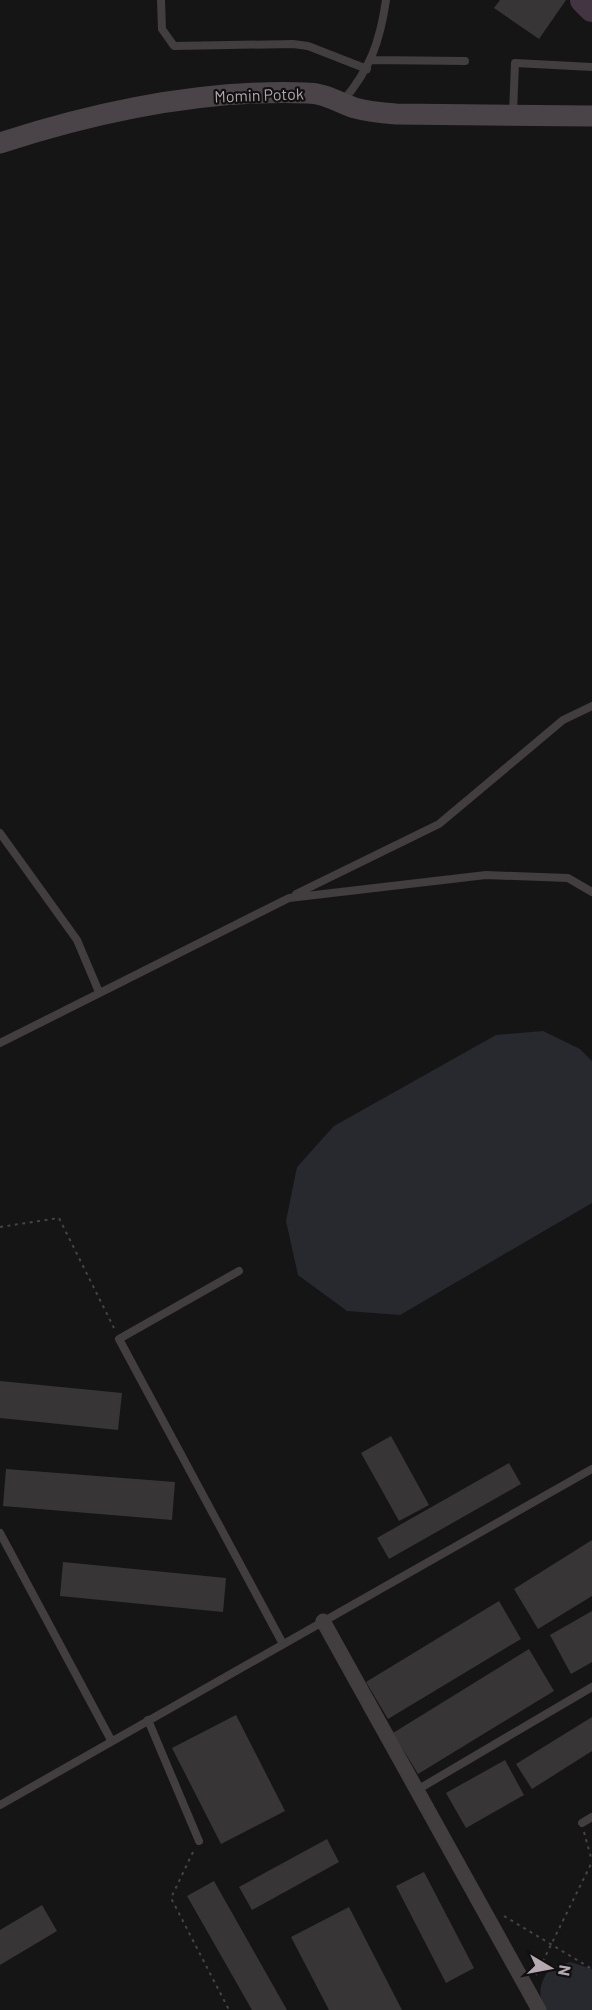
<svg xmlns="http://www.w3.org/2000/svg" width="592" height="2010" viewBox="0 0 592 2010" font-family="Barlow,sans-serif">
<rect width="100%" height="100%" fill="#161515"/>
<path fill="#27292f" d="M543,1031L580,1049L592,1061V1203L400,1315L347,1311L298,1275L286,1221L297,1167L334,1126L496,1035Z
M570,1962L592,1969V2010H545C537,1993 540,1984 549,1969Z"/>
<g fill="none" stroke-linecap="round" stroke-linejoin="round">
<path stroke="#443542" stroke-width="26" d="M583,0L592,9"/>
</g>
<path fill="#383536" d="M500,0H566L539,39L494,8Z
M0,1381L122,1393L118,1430L0,1418Z
M391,1436L429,1505L399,1521L361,1453Z
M509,1463L521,1484L389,1559L377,1538Z
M6,1469L175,1482L172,1520L3,1506Z
M592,1540V1596L538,1629L514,1589Z
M63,1562L226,1578L223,1612L60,1596Z
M499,1601L521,1639L388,1719L366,1682Z
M592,1611V1662L571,1674L550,1635Z
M529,1649L554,1691L418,1774L393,1733Z
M236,1715L285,1811L221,1844L172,1748Z
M592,1717V1751L532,1789L516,1764Z
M505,1760L524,1795L466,1828L446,1793Z
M327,1839L339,1862L252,1910L239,1887Z
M424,1872L474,1968L446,1983L396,1886Z
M214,1881L287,2010H252L187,1896Z
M42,1905L57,1931L0,1965V1930Z
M349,1907L402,2010H329L291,1937Z"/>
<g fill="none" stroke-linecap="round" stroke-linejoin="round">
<path stroke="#484246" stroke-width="2" stroke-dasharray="3 4.5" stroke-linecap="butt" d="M0,1227L59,1218L114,1328
M584,1832L592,1861
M193,1852L171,1898L229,2010
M504,1916L592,1969
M536,1975L592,1862"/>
<path stroke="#423d3f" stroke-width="8" d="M161,0L162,29L174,46L293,44L308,46L367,69
M372,60L465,61
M343,101C370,69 380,42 386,0
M513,113L515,63L592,67
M0,833L77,940L99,992
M296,894L439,824L563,720L592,706
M0,1043L289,898L486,875L568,878L592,892
M239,1271L119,1339L283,1644
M0,1533L111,1740
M148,1720L199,1841
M417,1790L592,1687
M0,1805L592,1469
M582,1823L592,1817"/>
<path stroke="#423d3f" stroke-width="15" d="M323,1621L539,2010"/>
<path stroke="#4a4448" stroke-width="21" d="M0,143C99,111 203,89 307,93C325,93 339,103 355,108C369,112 382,113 396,114L592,116"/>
</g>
<g text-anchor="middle" stroke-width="4.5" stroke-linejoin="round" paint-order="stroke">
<g font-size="16" fill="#b5a8b0" stroke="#111010">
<text transform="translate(259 95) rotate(-2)" y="6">Momin Potok</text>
</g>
</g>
<g transform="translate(550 1968) rotate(100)" stroke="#111010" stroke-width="4.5" paint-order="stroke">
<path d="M0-4.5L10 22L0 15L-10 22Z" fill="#b5a8b0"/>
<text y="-9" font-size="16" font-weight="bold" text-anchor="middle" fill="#b5a8b0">N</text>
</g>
</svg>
